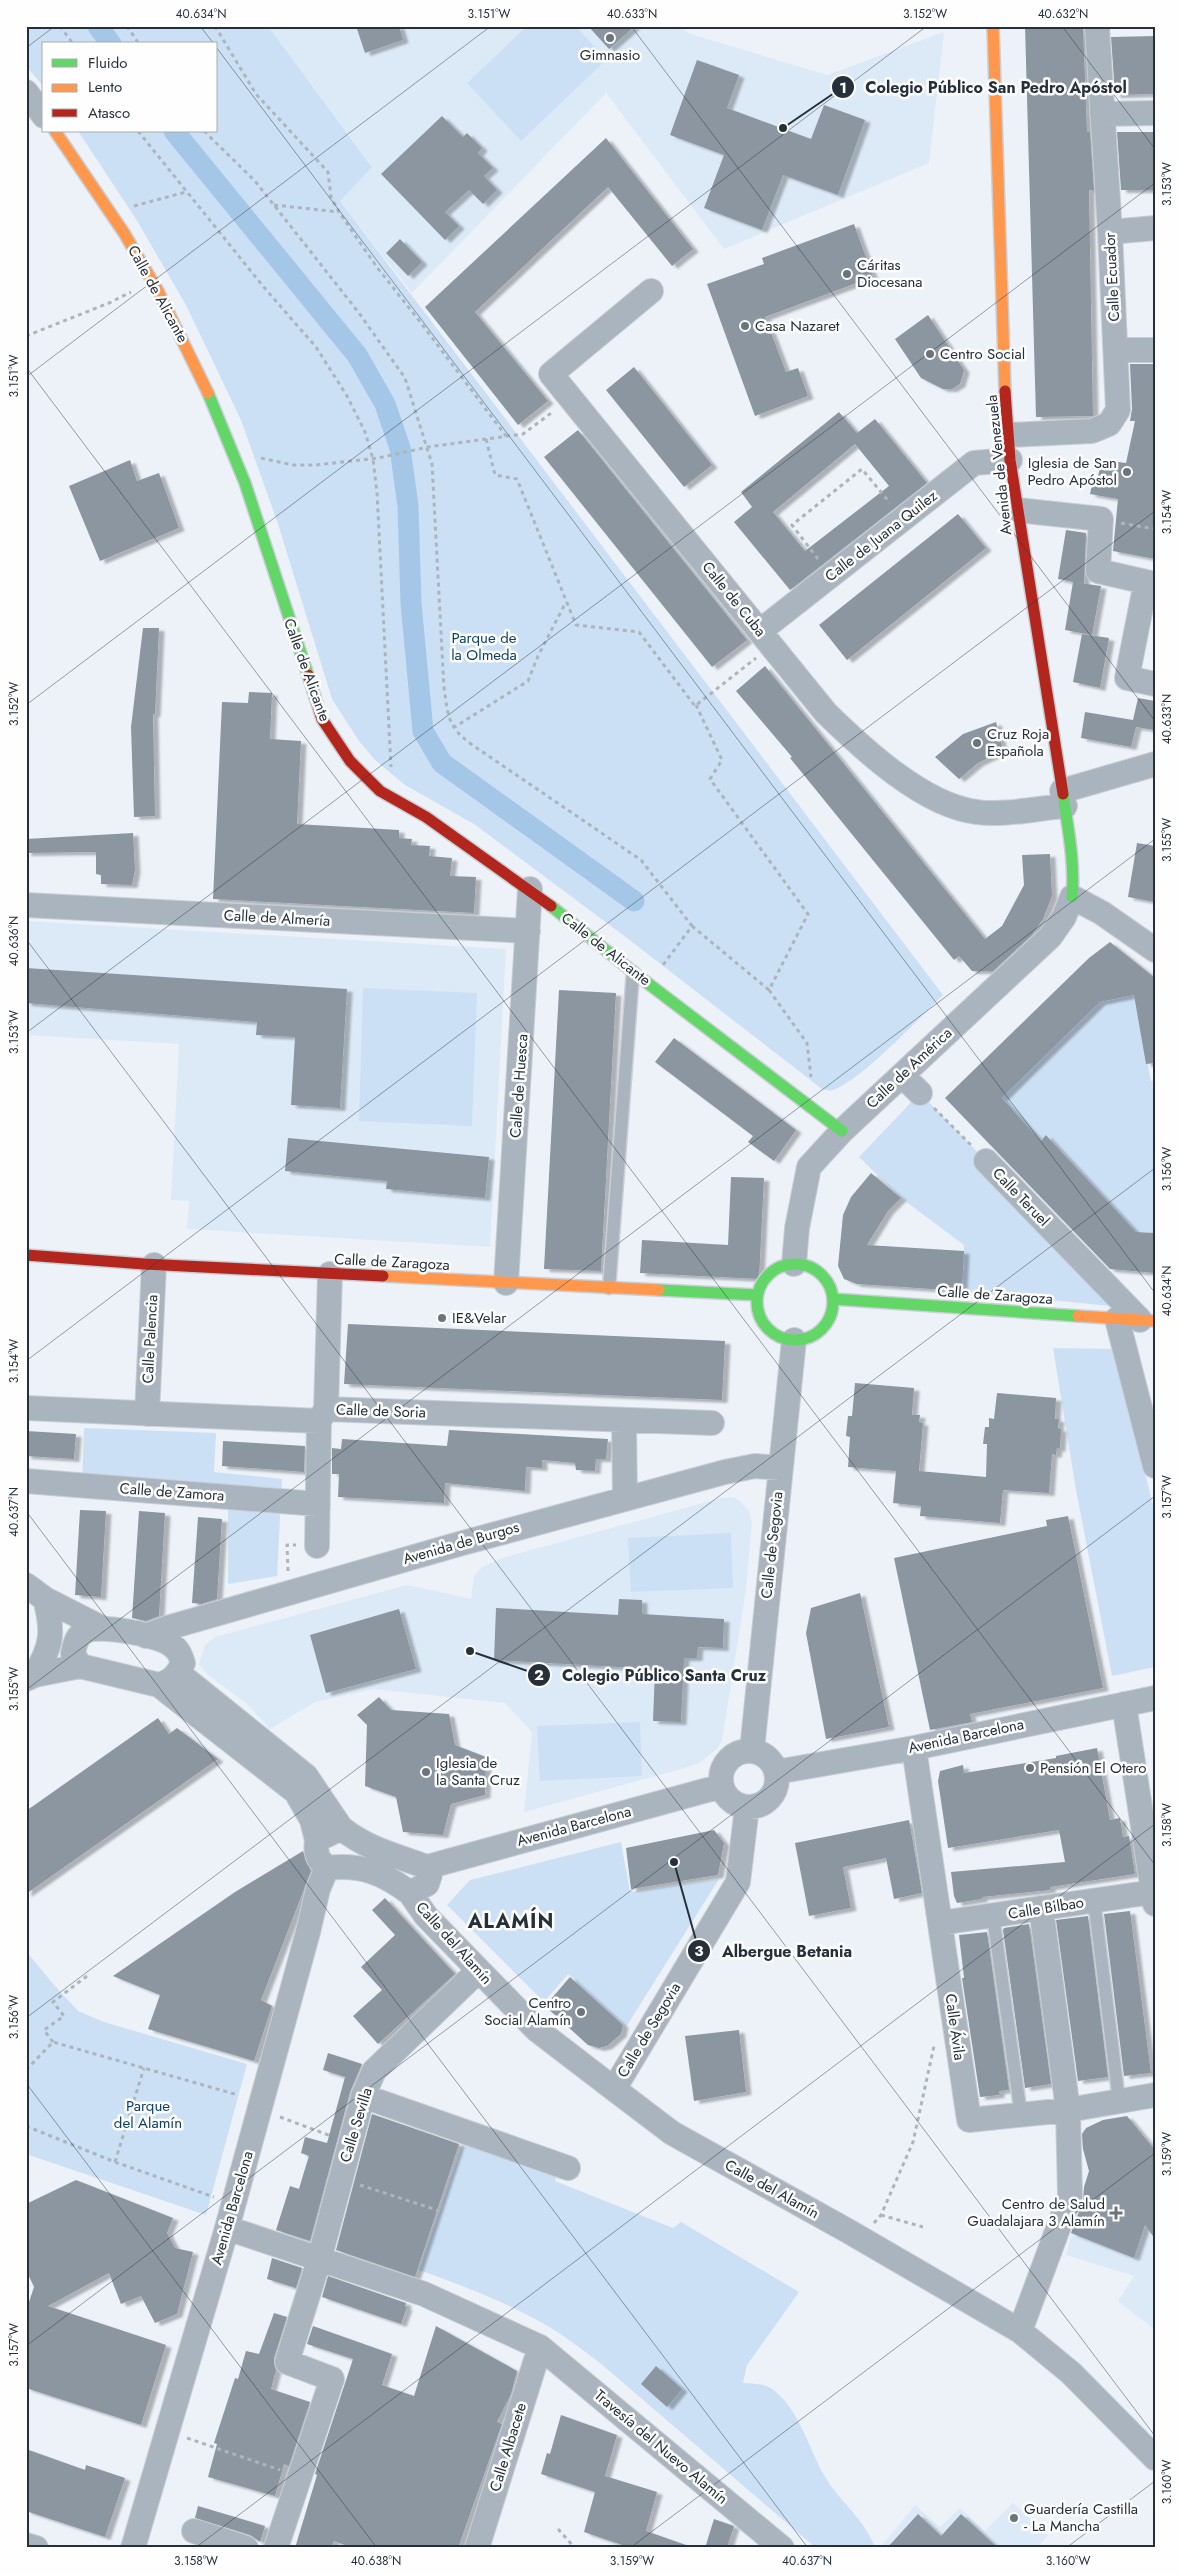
<svg xmlns="http://www.w3.org/2000/svg" width="1181" height="2574" viewBox="0 0 1181 2574" font-family="Jost,sans-serif">
<defs>
<filter id="shadow"><feDropShadow dx="5.5" dy="3" stdDeviation="1" flood-color="#0004"/></filter>
</defs>
<rect width="100%" height="100%" fill="#ecf2f8"/>
<path fill="#dceaf7" d="M268,26H677L691,34L827,75L944,32L929,163L724,249L606,93L412,293L339,200L372,166Z
M26,921L506,949L490,1247L187,1229L189,1201L171,1200L179,1044L26,1035Z
M733,1497L740,1501L748,1510L752,1522L746,1590L722,1741L717,1749L699,1763L685,1768L524,1812L532,1732L505,1703L374,1689L315,1702L270,1729L246,1703L208,1675L199,1664L205,1645L215,1637L407,1585L471,1599L474,1576L482,1567L502,1558L721,1498Z
M1127,2116L1155,2150V2330L1118,2301L1134,2276L1066,2255L1089,2171L1080,2138L1086,2128L1103,2120Z
M1013,2503L1048,2535L1037,2548H880L915,2505L940,2527L960,2508L985,2531Z"/>
<path fill="#cbe0f5" d="M26,26H268L372,167L340,201L943,995C919,1018 862,1080 833,1090C829,1091 826,1090 822,1089L627,938L474,824L405,785L375,760L359,741L332,699L278,524L241,420L186,305L136,219L78,131H216V44H44V87L26,66Z
M527,26H576L606,60L521,141L467,83Z
M363,988L477,993L472,1126L359,1121Z
M1134,995L1151,1081L1155,1080V1233L1136,1232L1047,1135L1041,1141L1002,1098L1100,1002Z
M920,1093L1129,1308L962,1291L964,1245L901,1198L859,1157Z
M1053,1348L1114,1349L1155,1513V1667L1112,1676L1076,1490Z
M84,1428L216,1433L214,1472L282,1479L277,1576L228,1584V1496L82,1488Z
M731,1533L733,1588L631,1592L628,1538Z
M640,1722L642,1776L540,1781L537,1726Z
M621,1842L630,1892L719,1879L626,2027L568,1974L544,2002L447,1905L470,1880Z
M26,1951L54,1985L78,2011L104,2022L247,2064L206,2215L26,2154Z
M471,2142L557,2176L555,2181L673,2228L681,2222L799,2292L747,2365L743,2383C754,2384 766,2383 775,2391C803,2415 809,2453 829,2483C844,2505 866,2522 875,2548H816L600,2363C579,2347 557,2330 533,2318C496,2298 458,2284 419,2270L463,2144L469,2147Z"/>
<g fill="none" stroke-linecap="round" stroke-linejoin="round">
<path stroke="#a5c7e7" stroke-width="21" d="M98,26L111,44
M174,131L357,355L385,404L400,448L408,506L411,603L423,731L442,763L634,901"/>
</g>
<path fill="#8b96a1" fill-rule="evenodd" filter="url(#shadow)" d="M356,26H399L403,40L365,53Z
M588,26H635L609,49Z
M1025,26H1083L1087,132H1090L1094,190H1089L1093,416L1036,417Z
M1155,36V94L1115,95L1111,37Z
M697,60L739,75L727,108L811,139L824,105L865,120L838,195L783,175L762,230L704,208L724,155L670,135Z
M442,116L463,137L467,133L482,148L478,153L493,168L484,176L497,190L483,204L469,190L445,212L459,226L445,240L381,174Z
M1117,132H1155V190H1121Z
M606,138L693,249L672,266L608,187L475,312L548,401L518,425L425,307Z
M854,224L873,277L765,317L786,372L798,368L808,396L755,416L707,284L764,264L762,258Z
M400,239L422,262L408,276L386,253Z
M928,315L964,370L960,384L952,389H943L921,378L895,339Z
M1130,364H1155V559L1113,551L1118,499L1090,494L1093,480H1097L1102,460L1126,463L1135,421H1130L1132,409Z
M634,367L712,465L684,487L606,390Z
M839,412L857,433L875,419L927,483L790,590L734,522L752,507L741,492ZM855,444L889,486L805,551L773,512Z
M578,430L747,640L712,667L544,457Z
M130,460L137,481L159,473L179,528L100,561L69,486Z
M958,514L986,548L847,660L819,625Z
M1066,530L1086,533L1084,584L1058,579Z
M1073,582L1101,586L1092,635L1065,630Z
M143,628H159L155,714H153L155,816L134,817L131,727Z
M1082,634L1109,638L1100,688L1073,682Z
M765,666L985,939L1002,926L1024,885L1022,855L1050,854L1052,896L1043,919L1032,935L993,971H972L959,956L954,960L790,758L792,757L736,691Z
M249,692L272,693L270,739L301,741L297,824L399,830V838L412,839L411,845L430,846L429,856L452,858L450,876L476,877L474,913L213,899L222,702L248,703Z
M1138,698L1155,701V730L1136,727L1131,747L1081,738L1085,712L1133,720Z
M996,722L1003,751L978,763L959,779L935,757L963,734Z
M133,833L135,870L132,885L101,884V875L96,874V852L26,853V839Z
M1137,843L1155,846V902L1128,897Z
M1110,942L1155,978V1063L1146,1064L1134,995L1100,1002L1002,1098L1041,1141L1046,1135L1136,1232L1155,1233V1273L1110,1269L945,1098L1089,958Z
M26,968L347,989L340,1108L291,1105L295,1037L256,1035L257,1022L26,1003Z
M559,990L616,993L601,1271L544,1269Z
M674,1038L796,1130L774,1161L748,1142L753,1136L655,1062Z
M288,1138L489,1157L485,1198L386,1189L387,1181L285,1171Z
M871,1173L901,1198L888,1211L867,1245L964,1251L962,1291L857,1284L844,1279L838,1266L843,1215L851,1197Z
M731,1177L764,1178L759,1279L640,1273L642,1240L728,1245Z
M348,1324L725,1341L722,1400L344,1384Z
M855,1383L914,1388L912,1415H920L919,1422L923,1423L919,1471L986,1477L987,1444H983L985,1427H989V1418L994,1419L997,1393L1056,1398L1055,1419H1059L1058,1428L1061,1429L1060,1449L1057,1448L1056,1455L1052,1454L1049,1493L1003,1490L1000,1523L920,1516L921,1506L893,1503L896,1471L848,1467L850,1437L846,1436L848,1416H852Z
M449,1430L608,1439L606,1459H596L595,1471L576,1470L575,1463L542,1460V1468L526,1467L525,1491L445,1483L444,1503L338,1497L339,1474H332V1448L341,1449L342,1439L447,1446Z
M26,1431L76,1434L74,1459L26,1456Z
M223,1441L305,1446L304,1472L222,1466Z
M80,1510L106,1511L101,1597L75,1595Z
M139,1511L165,1513L159,1616L146,1621L132,1618Z
M1068,1516L1103,1688L970,1714L972,1722L930,1730L894,1558L1047,1526L1046,1520Z
M198,1517L222,1519L217,1599L202,1604L192,1603Z
M860,1593L889,1727L826,1739L806,1633L811,1608Z
M619,1599L642,1600V1614L724,1619L723,1648L698,1647L697,1658H684L681,1722L653,1721L655,1669L494,1660L496,1608L618,1615Z
M399,1609L416,1669L326,1693L310,1635Z
M379,1697L391,1710L449,1714L455,1745L486,1757L485,1795L451,1804L443,1835L403,1832L396,1797L365,1786L367,1725L357,1715Z
M158,1718L169,1734L177,1728L218,1759L26,1894V1811Z
M1097,1748L1110,1820L1120,1818L1123,1837L1129,1836L1135,1874L1050,1887V1890L982,1897V1899L957,1903L954,1896L951,1872L1065,1862L1059,1830L948,1848L938,1781L940,1771L963,1765L964,1773L1056,1758V1756Z
M909,1820L922,1893L894,1899L886,1858L843,1867L851,1908L809,1916L795,1843Z
M714,1830L724,1843L718,1875L631,1889L626,1848Z
M303,1851L311,1871L261,2000L272,2006L254,2061L148,2029L160,1995L113,1976L235,1892Z
M385,1898L455,1974L378,2044L353,2016L382,1990L361,1967L395,1935L372,1910Z
M1130,1911L1151,2073L1124,2076L1104,1914Z
M1088,1916L1108,2077L1078,2081L1056,1920Z
M1029,1924L1051,2084L1025,2088L1003,1930L1004,1928Z
M987,1932L1009,2090L999,2091V2095L980,2097L962,1978H964L959,1935Z
M570,1977L623,2025L621,2034L607,2046L599,2048L588,2045L545,2006Z
M739,2030L746,2092L694,2101L685,2036Z
M328,2053L362,2064L350,2092L310,2241L276,2230L290,2186L299,2189L304,2172L309,2156L301,2153L305,2137L327,2143L345,2077L323,2070Z
M372,2114L459,2144L415,2277L336,2250Z
M1127,2116L1155,2150V2239L1145,2225L1134,2258L1071,2233L1083,2201L1084,2187L1089,2171L1083,2149L1082,2134L1086,2128L1103,2120Z
M76,2180L173,2218L167,2233L175,2248L193,2252L177,2314L155,2323L141,2296L121,2304L109,2273L48,2306L166,2345L141,2425L26,2388V2311L34,2287L26,2270V2204Z
M272,2258L302,2268L296,2288L267,2279Z
M328,2276L406,2303L405,2307H407L401,2324L322,2297Z
M274,2313L287,2317L274,2358L276,2370L271,2389L310,2402L289,2466L284,2464L275,2496L208,2477L217,2444L214,2443L235,2378L238,2379L246,2351L259,2354Z
M313,2326L392,2354L382,2385L414,2396L436,2326L517,2371L511,2394L497,2422L502,2424L458,2548H353L334,2541L331,2548H295L317,2475L315,2474L353,2359L307,2344Z
M656,2366L682,2389L667,2407L641,2384Z
M561,2415L617,2435L605,2476L657,2492L646,2531L686,2545V2548H631L584,2532L595,2492L541,2474L547,2453L550,2454Z
M26,2449L85,2470L86,2465L125,2478L105,2537L26,2511Z
M198,2506L265,2526L260,2542L250,2535L195,2518Z
M918,2514L941,2536L961,2514L998,2548H887Z
M714,2519L734,2526L727,2548H705Z"/>
<g fill="none" stroke-linecap="round" stroke-linejoin="round">
<g stroke="#c9cfd5" stroke-width="15">
<path id="lane" d="M609,1288L633,972
M1094,1900L1119,2101
M993,1916L1021,2115"/>
</g>
<g stroke="#c9cfd5" stroke-width="26">
<path id="street" d="M26,92L44,116
M1102,114L1155,113
M1110,232L1155,228
M651,291L551,374L826,713C863,749 924,806 977,812C1003,816 1039,808 1065,806
M1116,350H1155
M1009,435L1092,431L1109,424L1118,410L1110,232L1097,26
M1017,510L1101,519L1098,571L1155,584
M1146,582L1127,678L1155,684
M760,631L974,463L1010,460
M1062,791L1155,764
M26,905L528,931
M902,1075L920,1093
M986,1161L1140,1320
M794,1264L797,1228L809,1167L842,1131L1050,937L1064,917L1072,897L1102,913L1155,950
M506,1283L530,889
M1117,1319L1155,1466
M26,1408L319,1421L326,1409L712,1423
M326,1409L330,1274
M147,1414L154,1265
M624,1420L625,1498
M26,1481L318,1504
M317,1546L319,1421
M26,1585L45,1599L102,1628
M146,1636L167,1628L459,1544L725,1472L755,1466L780,1468
M178,1673L306,1776L341,1828
M35,1675C52,1645 54,1632 45,1599
M26,1679L35,1675L80,1666L159,1685C172,1681 177,1675 183,1663C180,1654 178,1649 170,1644C158,1635 99,1624 86,1631C76,1636 75,1644 73,1654L80,1666
M159,1685L296,1792L312,1820L317,1840
M1124,1704L1155,1904
M914,1748L969,2120L1068,2110L1155,2095
M752,1750L794,1340
M721 1779a28 28 0 1 1 56 0a28 28 0 1 1-56 0Z
M776,1772L914,1748L1155,1698
M341,1828C369,1850 395,1855 427,1867L430,1875L427,1884L410,1893C383,1873 362,1864 327,1868C317,1859 315,1853 317,1840Z
M427,1867L722,1786
M410,1893L426,1916L537,2030L614,2089L672,2133L848,2231L1020,2331L1071,2373L1155,2458
M940,1923L1153,1892
M614,2089L738,1882L747,1807
M363,2096L568,2168
M227,2228L424,2294L540,2347L782,2548
M1020,2331L1070,2196L1068,2110L1041,1908
M194,2531L246,2548
M26,2545L36,2548
M133,2548L227,2228L308,1932L318,1889L327,1868
M276,2548L332,2379L287,2362L319,2260L363,2096L374,2071L478,1971
M477,2548L540,2347"/>
</g>
<g stroke="#c9cfd5" stroke-width="14">
<path id="fast" d="M208,393L245,483L308,675
M1063,794C1068,829 1075,862 1072,897
M551,906L633,972L842,1131
M757 1302a38 38 0 1 1 76 0a38 38 0 1 1-76 0Z
M659,1290L757,1295
M833,1299L1078,1316"/>
</g>
<g stroke="#c9cfd5" stroke-width="14">
<path id="slow" d="M993,26L1005,391
M55,131L124,233L158,291L208,393
M383,1276L659,1290
M1078,1316L1155,1321"/>
</g>
<g stroke="#c9cfd5" stroke-width="14">
<path id="jam" d="M1005,391L1010,460L1063,794
M308,675L322,719L350,761L380,791L426,817L551,906
M26,1255L144,1264L383,1276"/>
</g>
<path stroke="#acb5bc" stroke-width="3" stroke-dasharray="4 4" stroke-linecap="butt" d="M60,26L73,44
M127,26L139,44
M215,26L256,94L328,172L331,197L339,212L376,266L421,323L506,436
M138,131L262,285L316,347L347,396L365,432L373,459L377,493L391,767
M204,131L255,181L359,313L405,378L432,464L444,688C448,716 448,727 471,744L641,860L692,926L663,965
M274,205L339,212
M134,206L186,192
M26,336L109,303L131,292
M486,439L495,475L517,479L576,625L639,632L695,706L756,658
M261,458L293,465H316L378,458L428,447L523,434L554,411
M1121,523L1155,529
M818,559L792,525L862,469L890,503
M453,728L528,681L538,656L566,602
M692,926L769,990L808,914L710,779L722,760L696,705
M769,990L807,1043L811,1077
M934,1108L972,1146
M288,1571L287,1545H296
M53,2042L44,2030L64,2016L53,2002L87,1976
M26,2070L53,2042L238,2095
M280,2117L331,2136
M26,2126L115,2162L214,2197
M115,2162L144,2068
M360,2185L440,2211
M881,2215L923,2227
M874,2223L881,2215L913,2142L934,2046
M187,2438L280,2470
M558,2529L575,2548"/>
<use href="#lane" stroke="#aab4be" stroke-width="12"/>
<use href="#street" stroke="#aab4be" stroke-width="24"/>
<use href="#fast" stroke="#63d668" stroke-width="11"/>
<use href="#slow" stroke="#ff974d" stroke-width="11"/>
<use href="#jam" stroke="#b3261e" stroke-width="11"/>
</g>
<path fill="none" stroke="#26303b" stroke-width="1" stroke-opacity="0.45" d="M200,26L214,44M631,26L1155,721M1062,26L1155,149M216,47L1155,1293M26,48L55,26M26,367L1155,1865M26,377L491,26M26,705L927,26M26,939L1155,2436M26,1033L1155,183M26,1361L1155,511M26,1511L808,2548M26,1690L1155,839M26,2018L1155,1168M26,2083L377,2548M26,2346L1155,1496M195,2548L1155,1824M630,2548L1155,2153M1066,2548L1155,2481"/>
<g fill="#6b747d" stroke="#fefefe" stroke-width="2">
<circle cx="610" cy="38" r="5"/>
<circle cx="847" cy="274" r="5"/>
<circle cx="745" cy="326" r="5"/>
<circle cx="930" cy="354" r="5"/>
<circle cx="1127" cy="472" r="5"/>
<circle cx="977" cy="743" r="5"/>
<circle cx="442" cy="1318" r="5"/>
<circle cx="1030" cy="1768" r="5"/>
<circle cx="426" cy="1772" r="5"/>
<circle cx="581" cy="2012" r="5"/>
<path d="M1113.5 2205.5h5v5h5v5h-5v5h-5v-5h-5v-5h5z"/>
<circle cx="1014" cy="2518" r="5"/>
</g>
<g text-anchor="middle" stroke-width="5" stroke-linejoin="round" paint-order="stroke">
<g font-size="15" fill="#26303b" stroke="#fefefe" text-anchor="start">
<text x="610" y="60" text-anchor="middle">Gimnasio</text>
<text x="857" y="270">Cáritas<tspan x="857" dy="17">Diocesana</tspan></text>
<text x="755" y="331">Casa Nazaret</text>
<text x="940" y="359">Centro Social</text>
<text x="1117" y="468" text-anchor="end">Iglesia de San<tspan x="1117" dy="17">Pedro Apóstol</tspan></text>
<text x="987" y="739">Cruz Roja<tspan x="987" dy="17">Española</tspan></text>
<text x="452" y="1323">IE&amp;Velar</text>
<text x="436" y="1768">Iglesia de<tspan x="436" dy="17">la Santa Cruz</tspan></text>
<text x="1040" y="1773">Pensión El Otero</text>
<text x="571" y="2008" text-anchor="end">Centro<tspan x="571" dy="17">Social Alamín</tspan></text>
<text x="1105" y="2209" text-anchor="end">Centro de Salud<tspan x="1105" dy="17">Guadalajara 3 Alamín</tspan></text>
<text x="1024" y="2514">Guardería Castilla<tspan x="1024" dy="17">- La Mancha</tspan></text>
</g>
<g font-size="15" fill="#26303b" stroke="#fefefe">
<text transform="translate(1112 277) rotate(-93)" y="5">Calle Ecuador</text>
<text transform="translate(158 294) rotate(61)" y="5">Calle de Alicante</text>
<text transform="translate(999 465) rotate(-96)" y="5">Avenida de Venezuela</text>
<text transform="translate(881 536) rotate(-38)" y="5">Calle de Juana Quilez</text>
<text transform="translate(734 599) rotate(51)" y="5">Calle de Cuba</text>
<text transform="translate(307 670) rotate(70)" y="5">Calle de Alicante</text>
<text transform="translate(277 918) rotate(3)" y="5">Calle de Almería</text>
<text transform="translate(606 949) rotate(38)" y="5">Calle de Alicante</text>
<text transform="translate(909 1068) rotate(-43)" y="5">Calle de América</text>
<text transform="translate(519 1086) rotate(-86)" y="5">Calle de Huesca</text>
<text transform="translate(1021 1197) rotate(46)" y="5">Calle Teruel</text>
<text transform="translate(392 1262) rotate(3)" y="5">Calle de Zaragoza</text>
<text transform="translate(995 1295) rotate(4)" y="5">Calle de Zaragoza</text>
<text transform="translate(150 1339) rotate(-87)" y="5">Calle Palencia</text>
<text transform="translate(381 1411) rotate(2)" y="5">Calle de Soria</text>
<text transform="translate(172 1492) rotate(4)" y="5">Calle de Zamora</text>
<text transform="translate(461 1543) rotate(-16)" y="5">Avenida de Burgos</text>
<text transform="translate(772 1545) rotate(-84)" y="5">Calle de Segovia</text>
<text transform="translate(966 1736) rotate(-12)" y="5">Avenida Barcelona</text>
<text transform="translate(574 1826) rotate(-15)" y="5">Avenida Barcelona</text>
<text transform="translate(1046 1908) rotate(-9)" y="5">Calle Bilbao</text>
<text transform="translate(454 1943) rotate(48)" y="5">Calle del Alamín</text>
<text transform="translate(955 2027) rotate(82)" y="5">Calle Ávila</text>
<text transform="translate(649 2030) rotate(-59)" y="5">Calle de Segovia</text>
<text transform="translate(356 2125) rotate(-73)" y="5">Calle Sevilla</text>
<text transform="translate(772 2189) rotate(29)" y="5">Calle del Alamín</text>
<text transform="translate(232 2208) rotate(-74)" y="5">Avenida Barcelona</text>
<text transform="translate(508 2447) rotate(-73)" y="5">Calle Albacete</text>
<text transform="translate(661 2447) rotate(40)" y="5">Travesía del Nuevo Alamín</text>
</g>
<g font-size="15" fill="#0b4069" stroke="#fefefe">
<text x="484" y="643">Parque de<tspan x="484" dy="17">la Olmeda</tspan></text>
<text x="148" y="2111">Parque<tspan x="148" dy="17">del Alamín</tspan></text>
</g>
<g font-size="20" font-weight="bold" letter-spacing="1" fill="#26303b" stroke="#fefefe">
<text x="511" y="1928">ALAMÍN</text>
</g>
</g>
<path fill="none" stroke="#26303b" stroke-width="2" d="M783 128L843 87M470 1651L539 1675M674 1862L699 1951"/>
<g fill="#26303b" stroke="#fefefe" stroke-width="2">
<circle cx="783" cy="128" r="5"/>
<circle cx="470" cy="1651" r="5"/>
<circle cx="674" cy="1862" r="5"/>
<circle cx="843" cy="87" r="12"/>
<circle cx="539" cy="1675" r="12"/>
<circle cx="699" cy="1951" r="12"/>
</g>
<g font-size="15" text-anchor="middle" font-weight="bold" fill="#fff">
<text x="843" y="93">1</text>
<text x="539" y="1680">2</text>
<text x="699" y="1956">3</text>
</g>
<g font-size="16" text-anchor="middle" font-weight="bold" fill="#26303b" stroke="#fefefe" stroke-width="5" stroke-linejoin="round" paint-order="stroke">
<text x="996" y="93">Colegio Público San Pedro Apóstol</text>
<text x="664" y="1681">Colegio Público Santa Cruz</text>
<text x="787" y="1957">Albergue Betania</text>
</g>
<rect width="1181" height="2574" fill="none" stroke="#fefefe" stroke-width="55"/>
<rect x="42" y="42" width="175" height="90" fill="#fefefe" stroke="#a8acb0"/>
<rect x="52" y="59" width="25" height="8" fill="#63d668" stroke="#a8acb0"/>
<text x="88" y="68" font-size="15" fill="#26303b">Fluido</text>
<rect x="52" y="84" width="25" height="8" fill="#ff974d" stroke="#a8acb0"/>
<text x="88" y="92" font-size="15" fill="#26303b">Lento</text>
<rect x="52" y="109" width="25" height="8" fill="#b3261e" stroke="#a8acb0"/>
<text x="88" y="118" font-size="15" fill="#26303b">Atasco</text>
<rect x="28" y="28" width="1126" height="2518" fill="none" stroke="#26303b" stroke-width="2"/>
<g font-size="12" text-anchor="middle" fill="#26303b">
<text x="201" y="18">40.634°N</text>
<text x="489" y="18">3.151°W</text>
<text x="632" y="18">40.633°N</text>
<text x="925" y="18">3.152°W</text>
<text x="1063" y="18">40.632°N</text>
<text transform="translate(1167 184) rotate(-90)" y="4">3.153°W</text>
<text transform="translate(14 376) rotate(-90)" y="4">3.151°W</text>
<text transform="translate(1167 512) rotate(-90)" y="4">3.154°W</text>
<text transform="translate(14 704) rotate(-90)" y="4">3.152°W</text>
<text transform="translate(1167 719) rotate(-90)" y="4">40.633°N</text>
<text transform="translate(1167 840) rotate(-90)" y="4">3.155°W</text>
<text transform="translate(14 941) rotate(-90)" y="4">40.636°N</text>
<text transform="translate(14 1032) rotate(-90)" y="4">3.153°W</text>
<text transform="translate(1167 1169) rotate(-90)" y="4">3.156°W</text>
<text transform="translate(1167 1291) rotate(-90)" y="4">40.634°N</text>
<text transform="translate(14 1361) rotate(-90)" y="4">3.154°W</text>
<text transform="translate(1167 1497) rotate(-90)" y="4">3.157°W</text>
<text transform="translate(14 1512) rotate(-90)" y="4">40.637°N</text>
<text transform="translate(14 1689) rotate(-90)" y="4">3.155°W</text>
<text transform="translate(1167 1825) rotate(-90)" y="4">3.158°W</text>
<text transform="translate(14 2017) rotate(-90)" y="4">3.156°W</text>
<text transform="translate(1167 2154) rotate(-90)" y="4">3.159°W</text>
<text transform="translate(14 2345) rotate(-90)" y="4">3.157°W</text>
<text transform="translate(1167 2482) rotate(-90)" y="4">3.160°W</text>
<text x="196" y="2565">3.158°W</text>
<text x="376" y="2565">40.638°N</text>
<text x="632" y="2565">3.159°W</text>
<text x="807" y="2565">40.637°N</text>
<text x="1068" y="2565">3.160°W</text>
</g>
</svg>
